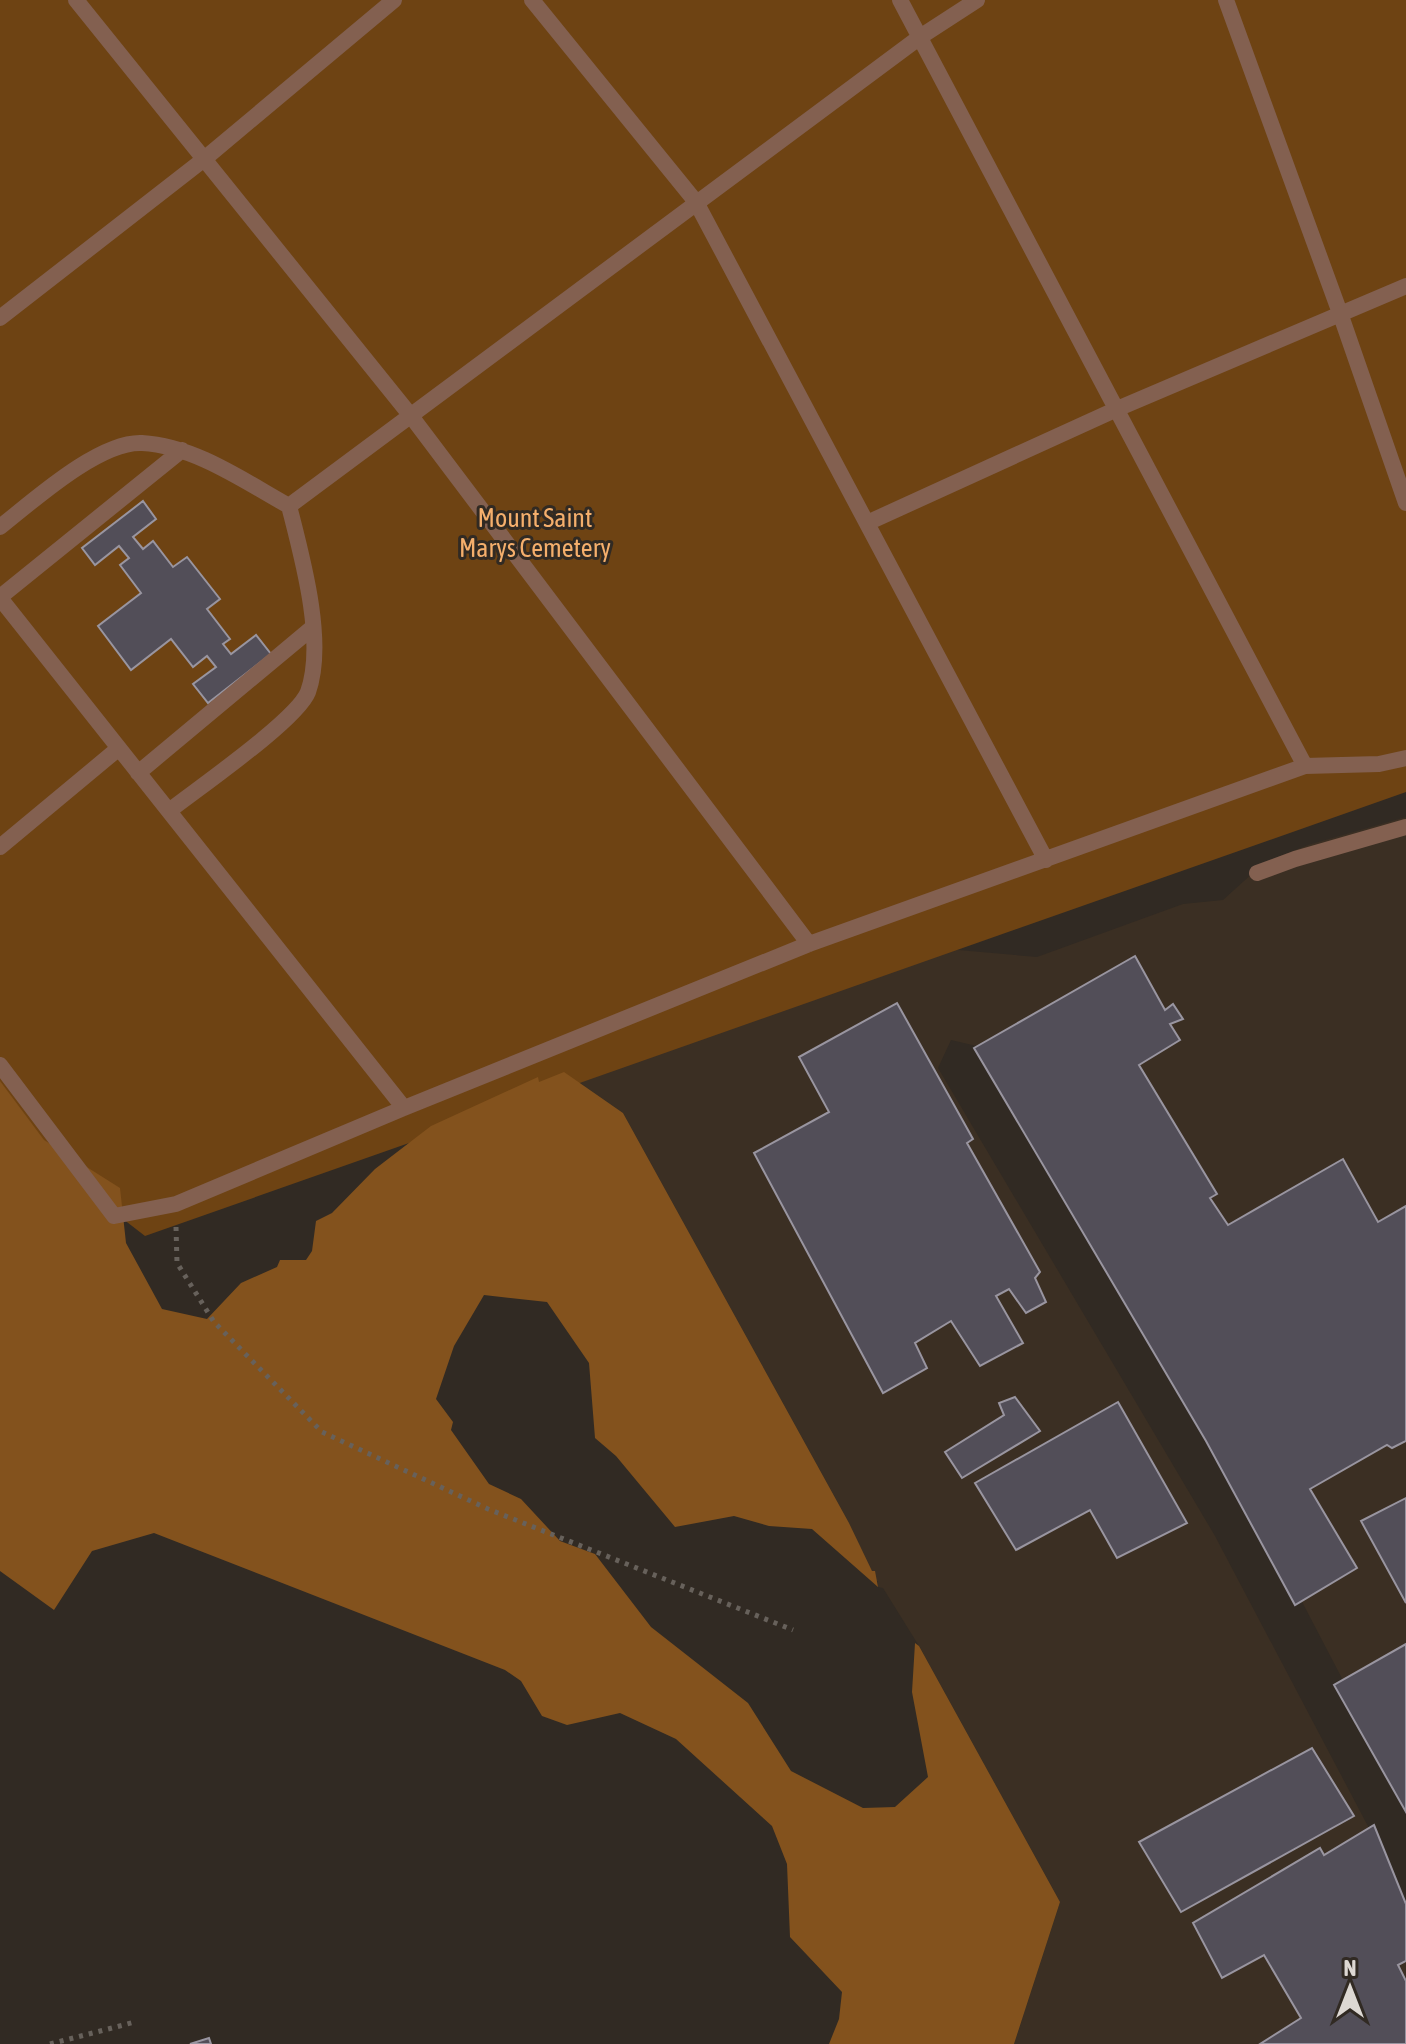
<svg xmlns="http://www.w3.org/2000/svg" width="1406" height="2044" viewBox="0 0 1406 2044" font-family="'Asap Condensed',sans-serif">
<rect width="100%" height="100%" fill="#312a23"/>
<path fill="#3b2f23" d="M1406,817V1801L1253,1508L981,1047L951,1040L938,1068L1215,1536L1390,1868L1406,1928V2044H1014L1060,1902L919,1646L883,1588L878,1587V1581H875L849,1523L623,1113L564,1072L856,941L1037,957L1183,904L1223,900L1265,862L1308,845Z"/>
<path fill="#6e4313" d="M0,0H1406V792L145,1236L0,1124Z"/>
<path fill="#83521d" d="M564,1072L623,1113L849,1523L872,1571H875L878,1587L812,1529L769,1526L734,1516L675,1527L616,1456L595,1438L589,1363L547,1302L484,1295L454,1346L436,1399L453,1422L451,1430L489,1484L521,1499L560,1541L595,1554L651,1627L748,1703L791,1771L863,1808L895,1807L928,1777L912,1692L915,1643L919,1646L1060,1902L1014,2044H829L839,2019L842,1992L790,1937L787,1864L772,1826L676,1739L620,1713L567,1725L542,1716L521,1681L505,1670L154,1533L92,1551L54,1610L0,1571V1081L44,1140L120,1188L126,1243L162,1309L207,1319L241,1283L277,1267L280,1260H306L312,1251L316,1221L332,1213L375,1169L431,1126L538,1077L539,1082Z"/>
<path fill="#524e58" stroke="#9995a0" stroke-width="2" d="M143,501L156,519L133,537L143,549L153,541L173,567L187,557L220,599L207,609L230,639L223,644L231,654L256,635L271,654L208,703L193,684L216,667L207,656L193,667L171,639L131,670L98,626L141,593L120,565L129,558L119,546L95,565L82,548Z
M1135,956L1165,1010L1173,1004L1183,1019L1170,1024L1180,1040L1139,1065L1217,1194L1210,1198L1228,1225L1343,1159L1378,1222L1406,1206V1441L1392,1448L1387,1445L1310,1489L1357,1568L1295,1605L1206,1441L974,1048Z
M897,1003L973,1139L967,1143L1040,1272L1035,1278L1046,1302L1026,1313L1009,1289L996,1296L1023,1343L980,1366L951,1321L915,1343L927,1368L883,1393L754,1153L829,1112L799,1057Z
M1015,1397L1040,1431L962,1478L945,1452L1004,1415L999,1403Z
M1118,1402L1187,1523L1117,1558L1090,1510L1016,1550L975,1483Z
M1406,1498V1603L1361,1521Z
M1406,1644V1812L1334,1685Z
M1312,1748L1354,1816L1181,1912L1139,1842Z
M1374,1825L1406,1904V1961L1398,1965L1406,1981V2044H1260L1301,2018L1264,1955L1222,1978L1193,1923L1320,1848L1324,1855Z
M209,2038L211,2044H190Z"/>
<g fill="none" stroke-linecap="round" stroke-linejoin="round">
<path stroke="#67615b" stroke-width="5" stroke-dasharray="4 6" stroke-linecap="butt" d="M176,1227L177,1263L214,1322L322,1432L488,1509L793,1630
M50,2044L135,2022"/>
<path stroke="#836050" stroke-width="16" d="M76,0L411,416L809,944
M532,0L696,202L1046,860
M900,0L1305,766
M1226,0L1340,313L1406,503
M0,318L203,160L394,0
M289,506L920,37L977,0
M867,523L1117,409L1406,286
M0,527C33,501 99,441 142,443C195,446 244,481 289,506C302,557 326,642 308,692C297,720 197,789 169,811
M0,597L182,450
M0,598L404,1108
M138,773L312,628
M0,847L119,748
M0,1065L114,1216L176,1204L404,1108L809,944L1305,766L1379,764L1406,758"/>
<path stroke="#836050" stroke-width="16" d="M1257,873L1295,859L1406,827"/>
</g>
<g text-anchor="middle" stroke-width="6" stroke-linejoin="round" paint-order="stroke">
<g font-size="26" fill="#f5af6c" stroke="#312a23">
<text x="535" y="527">Mount Saint<tspan x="535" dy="30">Marys Cemetery</tspan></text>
</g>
</g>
<g transform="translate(1350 1988)" stroke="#312a23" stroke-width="6" paint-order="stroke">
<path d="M0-6L14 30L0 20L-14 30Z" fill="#ddd8d3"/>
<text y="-12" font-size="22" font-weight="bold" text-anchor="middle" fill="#ddd8d3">N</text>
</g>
</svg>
